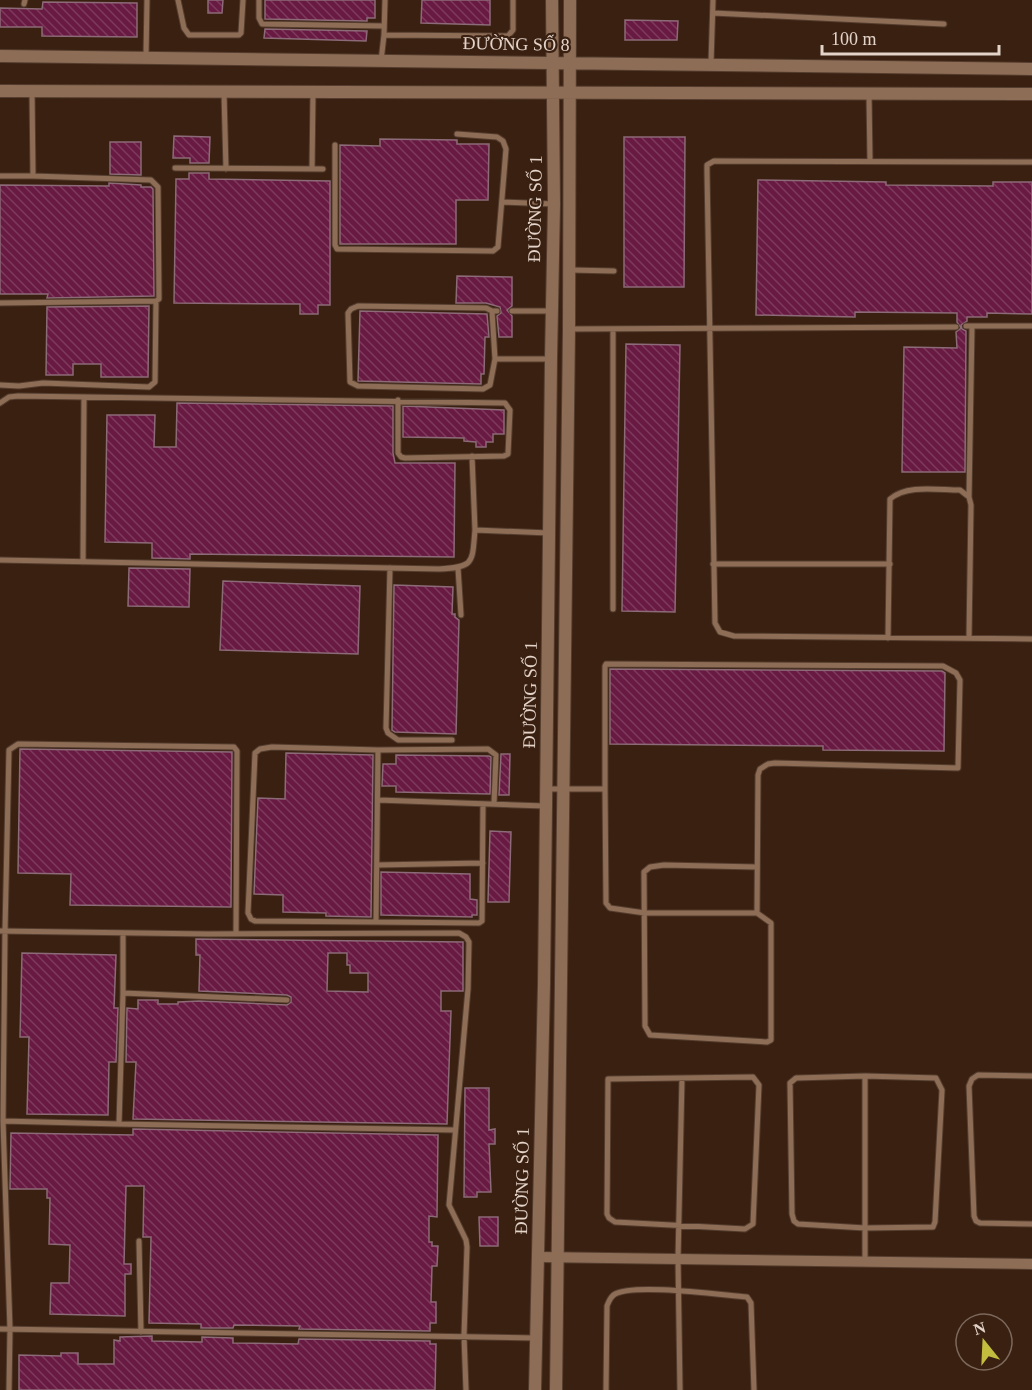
<svg xmlns="http://www.w3.org/2000/svg" width="1032" height="1390" viewBox="0 0 1032 1390" font-family="Georgia,serif">
<defs>
<pattern id="building-back-hatch" width="6" height="6" patternUnits="userSpaceOnUse" patternTransform="scale(1.5)"><rect width="6" height="6" fill="#681a42"/><path d="M-1 5l2 2M0 0l6 6M5-1l2 2" fill="none" stroke="#7d3a5c"/></pattern>
</defs>
<rect width="100%" height="100%" fill="#392011"/>
<path fill="url(#building-back-hatch)" stroke="#8c6a77" stroke-width="1.5" fill-rule="evenodd" d="M208,0H223L222,13H208Z
M265,0H375V18H367V21L265,19Z
M422,0H490V25L421,23Z
M43,2L137,3V37L42,36V27H0V8L42,9Z
M625,20L678,21L677,40H625Z
M265,29L367,31L366,41L264,38Z
M174,136L210,137L209,163H190V158H173Z
M624,137H685L684,287H624Z
M380,139L457,140V144H489L488,200H456V244H340V145L380,146Z
M110,142H141V175L110,174Z
M189,173H209V179L330,181V305H318V314H300V304L174,303L176,179H189Z
M758,180L886,182V185L993,186V182H1032V314L987,313V317H967V321L961,325L962,329L966,331L965,472H902L904,347L957,348L956,332L961,328L957,322V313L855,312V317L756,315Z
M109,183L141,185V187H151L153,189L154,296L47,298L48,294H0V185L109,186Z
M457,276L512,277V306L507,310L512,316V337H499L497,316L501,313L500,307L486,303H456Z
M149,306L148,377H101V364H73V375H46L47,307Z
M360,311L487,314L489,337H485L484,374H481V384L358,381Z
M626,344L680,345L675,612L622,611Z
M177,403L393,406V453L395,463H455L454,557L190,554V559L152,558V543L105,542L107,415H155L154,447H176Z
M403,406L504,410V434H493V442H486V447H476V442L464,441V438L403,437Z
M129,568L190,569L189,607L128,606Z
M223,581L360,586L358,654L220,650Z
M394,585L453,587L452,614H455V617L459,620L456,734L395,732L392,730Z
M610,669L942,671L945,673L944,751L823,750V746L610,744Z
M20,749L232,752L231,907L70,905L71,874L18,873Z
M286,753L373,755L371,917L326,916V913L283,912V895L254,894L258,798L285,799Z
M501,754H510L509,795H499Z
M396,755L489,756L491,757L490,794L396,792V786H382L383,764H396Z
M490,831L511,832L509,902H488Z
M381,872L470,874V899L477,900V915H472V917L381,915Z
M196,939L463,942V991H441V1011H451L447,1124L133,1119L136,1062H126L127,1008L138,1009V1000H158V1004H178V1002L199,1001L287,1005L291,1002V997L287,995L199,991L200,955H196ZM328,953H347V965H350V973H368V992L327,991Z
M22,953L116,955L114,1008H118L116,1062H109L108,1115L27,1114L29,1037H20Z
M465,1088H489V1130L495,1129V1144H489L491,1192H477V1197H464Z
M133,1129L438,1135L437,1217L429,1216V1242H432V1246H438L437,1266H432L431,1302H436V1323H430V1331L299,1329L300,1326L234,1325L233,1328H201V1324L149,1323L151,1237H143L144,1186H126L124,1264H131V1274H125V1316L50,1314L51,1283H69L70,1245L49,1244L50,1198H47V1189H10L11,1133L133,1135Z
M479,1217H498V1246H480Z
M152,1336V1341L202,1342V1337L233,1338V1343L298,1344L299,1339L430,1341V1344H436L435,1390H19V1355L61,1356V1353H78V1364H114V1340L120,1341V1337Z"/>
<g fill="none" stroke-linecap="round" stroke-linejoin="round">
<g stroke="#543d2e" stroke-width="7">
<path id="service" d="M178,0L184,28L189,35H239L241,33L243,0
M259,0V18L262,24L384,26
M24,4L25,0
M713,13L944,24
M384,35L508,36L513,30V0
M146,56L147,0
M381,61L384,35L385,0
M711,63L713,0
M224,93L226,169
M869,95L870,161
M335,145V245L337,249L493,251L498,247L506,149L503,141L497,137L457,134
M1032,162L714,161L707,165V172L715,623L720,632L734,636L1032,639
M175,168L323,169
M312,169L313,93
M0,176H33
M502,202L554,204
M571,270L614,271
M0,303L156,301L159,299L158,187L151,180L33,176L32,93
M492,311L495,359L490,385L483,389L358,386L350,382L348,313L351,309L358,306L486,308L492,311H497
M512,311H552
M966,326H1032
M570,329L956,327
M613,329V609
M495,359H550
M0,385L19,386L43,383L149,387L155,382L156,301
M0,403L9,397L18,396L505,403L510,410L508,454L504,456L405,458L401,457L398,453V400
M472,456L475,530L549,533
M969,497L972,326
M0,560L439,569C475,567 472,563 475,530
M83,562L84,397
M713,564H890
M390,568L386,728L388,733L398,740H452
M458,568L461,615
M888,638L890,499C907,484 938,490 960,490L969,497L971,505L969,638
M548,789H605L606,903L610,908L645,913H757L771,923V1040L767,1042L650,1035L645,1026L644,872L650,867L664,865L757,867
M605,789V666L606,664L943,666L956,673L960,680L958,768L775,763L768,764L760,769L758,775L757,913
M378,800L545,806
M483,804L482,921L479,923L376,922L378,750L488,749L496,755L494,804
M377,865L483,863
M376,922L255,921L251,919L248,913L255,753L260,749L272,747L378,750
M0,931L208,934L459,933L466,937L469,942L468,989L449,1205L466,1240L467,1247L464,1336L466,1390
M123,933V993L287,1000
M865,1076L936,1078L942,1090L935,1222L933,1227L865,1228L798,1224L794,1221L792,1214L790,1083L796,1078Z
M1032,1076L978,1075L972,1079L969,1086L974,1216L976,1221L980,1223L1032,1224
M753,1077L759,1085L753,1224L745,1229L615,1222L609,1218L607,1214L608,1079Z
M3,1121L119,1124L123,993
M119,1124L454,1130
M139,1241L141,1332
M865,1261V1076
M0,1329L536,1338
M9,1390L10,1329L3,1121L5,931L9,750L18,744L234,747L237,751L236,934
M606,1390L607,1306C609,1301 610,1297 615,1294C635,1283 721,1295 747,1297L751,1303L754,1390
M680,1390L678,1259L682,1078"/>
</g>
<g stroke="#543d2e" stroke-width="12">
<path id="minor" d="M538,1257L1032,1264"/>
</g>
<g stroke="#543d2e" stroke-width="14">
<path id="tertiary" d="M0,56L1032,69
M0,91L1032,94
M535,1390L544,984L551,359L554,204L552,0
M556,1390L569,329L570,0"/>
</g>
<use href="#service" stroke="#8e6d57" stroke-width="5"/>
<use href="#minor" stroke="#8e6d57" stroke-width="10"/>
<use href="#tertiary" stroke="#8e6d57" stroke-width="12"/>
</g>
<g text-anchor="middle" stroke-width="4.5" stroke-linejoin="round" paint-order="stroke">
<g font-size="18" fill="#e4d3c9" stroke="#392011">
<text transform="translate(516 44) rotate(1)" y="6">ĐƯỜNG SỐ 8</text>
<text transform="translate(535 209) rotate(-89)" y="6">ĐƯỜNG SỐ 1</text>
<text transform="translate(530 695) rotate(-89)" y="6">ĐƯỜNG SỐ 1</text>
<text transform="translate(522 1181) rotate(-89)" y="6">ĐƯỜNG SỐ 1</text>
</g>
</g>
<g transform="translate(984 1342) rotate(342)"><circle r="28" fill="#392011" stroke="#7d685b" stroke-width="1.5"/>
<path d="M0-4.5L10 22L0 15L-10 22Z" fill="#c2bd3f"/>
<text y="-9" font-size="16" font-weight="bold" text-anchor="middle" fill="#e4d3c9">N</text>
</g>
<path d="M822 45v9h177v-9" fill="none" stroke="#e4d3c9" stroke-width="3"/>
<text x="831" y="45" font-size="18" fill="#e4d3c9" stroke="#392011" stroke-width="4.5" paint-order="stroke">100 m</text>
</svg>
